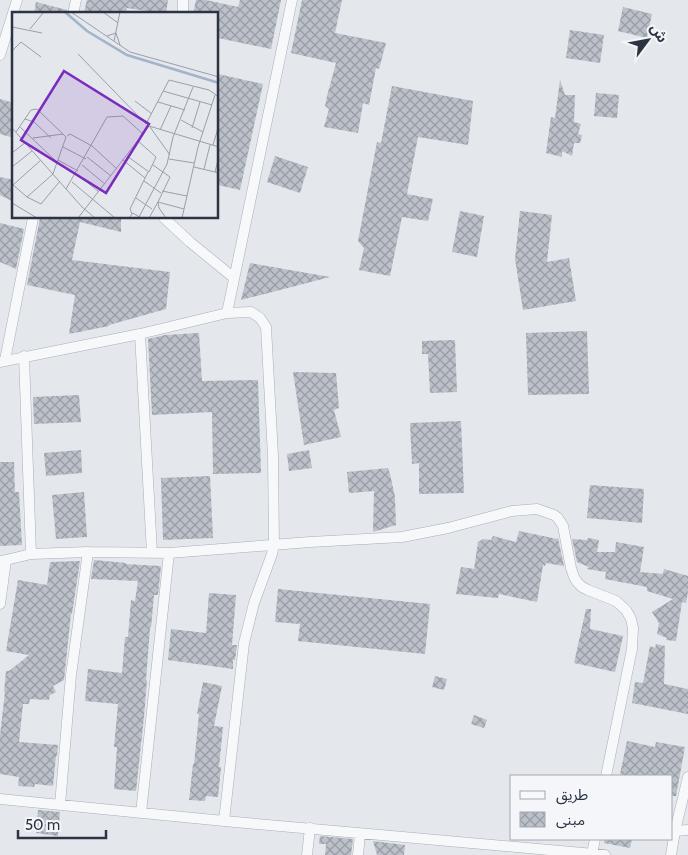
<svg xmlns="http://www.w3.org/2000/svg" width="688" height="855" viewBox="0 0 688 855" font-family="Cabin,'Noto Sans Arabic',sans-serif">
<defs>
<pattern id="building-cross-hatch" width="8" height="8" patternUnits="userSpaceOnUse" patternTransform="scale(1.25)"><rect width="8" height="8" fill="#bbc0c9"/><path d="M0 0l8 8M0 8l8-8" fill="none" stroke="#989da5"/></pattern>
</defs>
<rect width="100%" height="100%" fill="#e4e7ec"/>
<path fill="url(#building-cross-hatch)" d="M87,0H168L166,14L127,8L126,14H92L84,12Z
M196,0H206L238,7L240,0H281L271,49L218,38V14H193Z
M302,0H342L335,33L386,43L379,69L376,68L369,105L363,103L358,133L324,127L329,109L325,106L327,96L336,63L291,53Z
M36,2L67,10L66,14H34Z
M623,7L652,14L647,38L618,31Z
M570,30L604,35L600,63L566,58Z
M218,74L263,84L240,190L218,185Z
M560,80L565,95H575L574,122L581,124L578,134L582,135L580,143H574L572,156L562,151V157L546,153L551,117L555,118Z
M392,86L473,101L468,145L418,137L407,194L433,199L428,221L402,217L390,276L359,270L364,248L358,241L377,142L381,143Z
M596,93L619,95L617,118L594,116Z
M0,99L14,103V138L0,134Z
M275,156L308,167L300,193L267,182Z
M0,177L14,180V202L0,195Z
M460,211L484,216L477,257L452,252Z
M520,211L552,215L547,262L569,258L576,301L523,310L515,259Z
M40,218H121V232L80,222L72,260L170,272L166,309L109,325V326L69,334L75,295L27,285Z
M0,223L24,229L16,269L0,262Z
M250,263L330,277L241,300Z
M587,331L589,394L528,395L526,333Z
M199,333L202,381L258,380L261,473L213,474L212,412L152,415L148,339L165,335Z
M455,340L457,392L430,393L428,354H422V341Z
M293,372L336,373L339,408L334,410L341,437L304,445Z
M79,395L81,422L34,424L33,397Z
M461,421L464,493L419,494V463L412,464L410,423Z
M81,450L82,473L46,476L44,453Z
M309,450L312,468L289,471L287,454Z
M0,462H14L15,492H19L22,545L0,546Z
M388,468L390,474L395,497L396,525L373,532L374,491L349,493L347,472Z
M210,476L213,538L163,540L161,478Z
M590,485L644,489L642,523L587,518Z
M84,492L87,537L56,539L52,495Z
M519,531L557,539L558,538L564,566L546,563L545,566L543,565L537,602L499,594L498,598L456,594L461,567L474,569L478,542L483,539L491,540L493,536L516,542Z
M588,538L599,540L597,552H615L616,542L644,547L640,572L663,574L664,569L688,576V592L686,603L682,602L676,641L666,640L667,638L657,634L659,623L652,612L673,599L647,591V587L605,579L606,572L587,569L589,567L577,562L572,539L587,540Z
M94,560L126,563L125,564L161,566L158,595H154L151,628H150L146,680H147L144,717L136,791L114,789L117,747H114L118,704L85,701L88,669L122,673L125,637H128L131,600L135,601L138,581L91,579Z
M80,561L72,614H71L64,680L53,686L56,692L50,695L49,700L30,699L29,704H23L19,742L58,745L57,756H56L53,786L35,784L34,787L18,786L19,777L0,774V735L5,692H4L6,671H9L29,655L6,651L18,580L47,585L50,562Z
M278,589L430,604L425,654L298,641L300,624L275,622Z
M209,593L236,595L232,645H237L235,660H233V669L168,660L171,629L206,633Z
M586,609H591L590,629L623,636L615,672L574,663Z
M656,644L665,646L664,684L688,689V714L632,703L635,682L643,683L650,646L655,648Z
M435,676L447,679L444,690L432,687Z
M203,682L222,686L214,726L223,727L219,767H221L218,797L206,796L205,801L189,800L193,764H194L199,714H197Z
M474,715L487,720L484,728L471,724Z
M627,741L655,747L656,742L685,747L676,796H672V776H629L620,774Z
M38,810L60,812L58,836L36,833Z
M320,836L353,839L351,855H325L326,844H319Z
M604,839H632L630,848L604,843Z
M373,841L405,845L404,855H377Z"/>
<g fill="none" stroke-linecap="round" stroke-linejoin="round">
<g stroke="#a9aeb6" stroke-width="11">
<path id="street" d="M183,0V14
M73,14L76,0
M0,55L17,0
M164,218L190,242L234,278
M227,313L292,0
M140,334L152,553
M24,356L31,554
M5,360L33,218
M0,362L140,334L227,313L251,312L260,318L266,327L273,456L274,544L272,554L254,603L244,643L224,821
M0,561L6,560L31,554L88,552L169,553L310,542L402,537L448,528L512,511L537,509L554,515L558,518L563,526L571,568L574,577L577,582L582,587L588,590L616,601L626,610L631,619L633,628L632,649L606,776
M0,604L6,560
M0,799L224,821L605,855
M60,805L71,675L88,552
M141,813L169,553
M675,831L688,830
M592,854L595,839
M307,855L310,828
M358,855L360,834
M671,855L675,831L688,777"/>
</g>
<use href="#street" stroke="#f7f8fa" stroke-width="10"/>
</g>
<g transform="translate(12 12)">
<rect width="206" height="206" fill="#e4e7ec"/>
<path fill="none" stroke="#a1b4ca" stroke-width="2.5" d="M53,0L75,19L115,43L207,71"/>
<path fill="none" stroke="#9a9fa9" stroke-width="1" d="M59,0L118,40L207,65M91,0L106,11M0,15L30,21M18,17L31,1M95,24L104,21L108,33M102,29L108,0M0,39L9,30L29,45M66,42L134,112M151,79L200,93M123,89L140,102M146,90L173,98M13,107L22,110L39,126M169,108L191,120M134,112L157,68L197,78L207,85M8,115L45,150M138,115L158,143M0,116L70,195L83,206M180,116L188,90M148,118L159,94M4,120L19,98L25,97L54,125M55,124L58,122L80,134L105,157M21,126L51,122M201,133L207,113M51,135L74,147M0,141L14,130M115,144L137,160L144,145L126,129M75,145L99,164M157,147L182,151M46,148L66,159M111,148L133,166M70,153L93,172M141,153L158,165L146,190L147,196L154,206M0,155L20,139M182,155L207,161M192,157L198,133M203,160L207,144M65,162L87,180M132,169L149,181M60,170L103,206M0,172L15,185L41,162L54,125M1,173L29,148M54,177L95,105L111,104L131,122M150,179L175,184M15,185L29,192L48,169M124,186L140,197M0,191L25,206M120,202L118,197L136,160M127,205L155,152L161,125L181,75M66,206L137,114L207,135M117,206L121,201L129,206M137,206L146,190L172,197M170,206L186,135L203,83"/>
<path fill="#7b2cbf" fill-opacity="0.15" stroke="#7b2cbf" stroke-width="2.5" d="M52,59L137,112L94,181L9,128Z"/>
<rect width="206" height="206" fill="none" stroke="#2c3444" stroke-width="2.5"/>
</g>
<rect x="510" y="775" width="162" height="65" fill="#f4f6f9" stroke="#a4a8b1"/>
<rect x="520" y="791" width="25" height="8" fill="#f7f8fa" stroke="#a4a8b1"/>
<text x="556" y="800" font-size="15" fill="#2c3444">طريق</text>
<rect x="520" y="812" width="25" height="15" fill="url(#building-cross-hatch)" stroke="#a4a8b1"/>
<text x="556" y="825" font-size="15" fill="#2c3444">مبنى</text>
<g transform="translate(648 40) rotate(58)" stroke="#f4f6f9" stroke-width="4" paint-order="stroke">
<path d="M0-4L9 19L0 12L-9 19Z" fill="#2c3444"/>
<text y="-8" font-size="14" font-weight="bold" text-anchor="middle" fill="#2c3444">ش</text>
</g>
<path d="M18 830v8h88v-8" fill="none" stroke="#2c3444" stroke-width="2.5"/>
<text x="25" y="830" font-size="15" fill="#2c3444" stroke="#f4f6f9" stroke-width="4" paint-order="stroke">50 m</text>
</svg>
